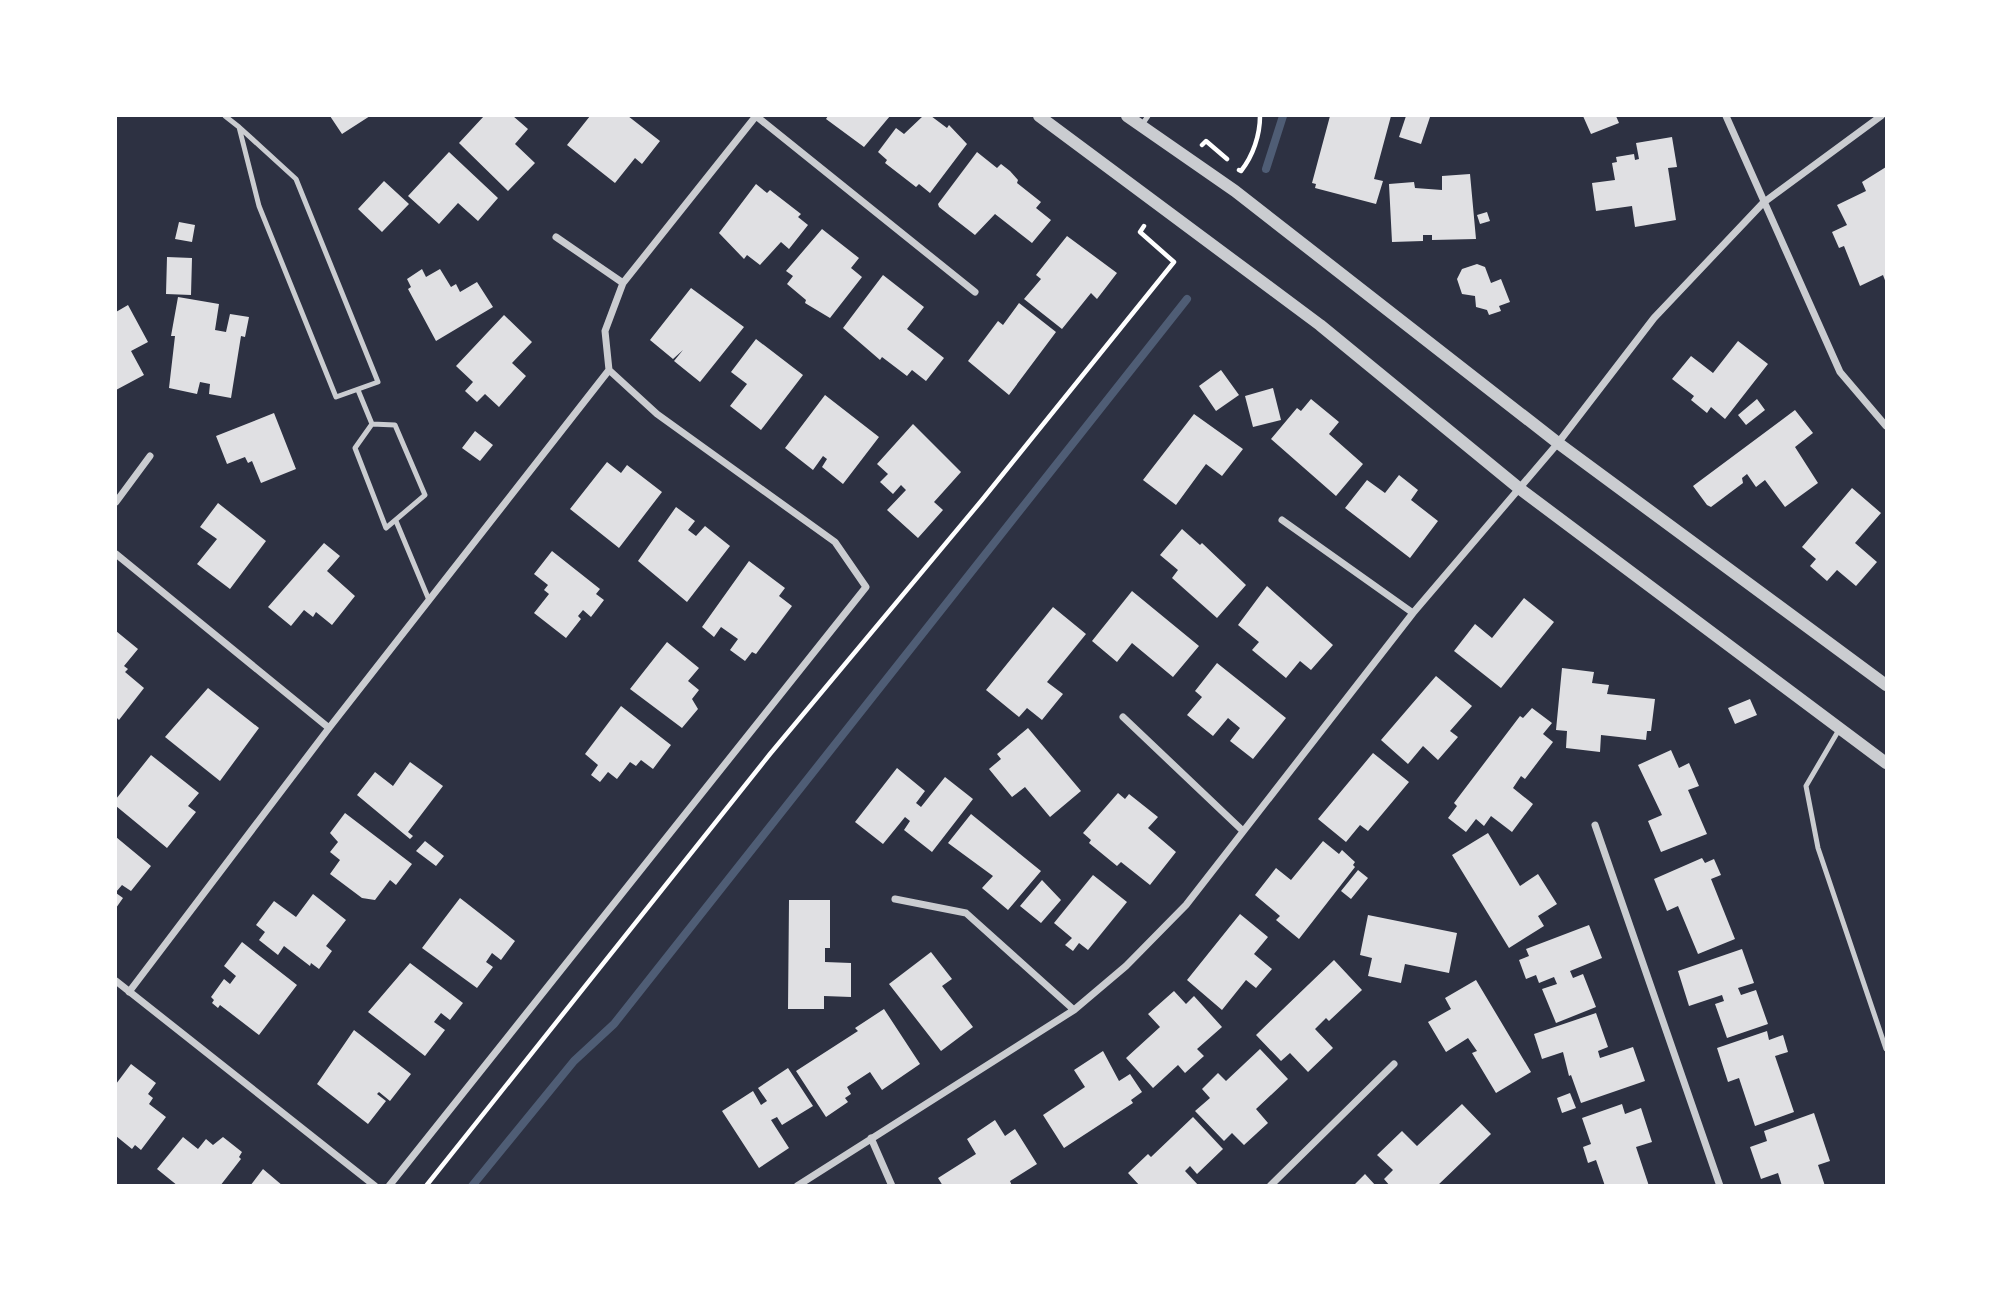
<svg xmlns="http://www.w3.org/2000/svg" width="2002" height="1301" viewBox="0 0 2002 1301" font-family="Karla,sans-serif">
<rect width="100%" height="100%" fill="#2d3142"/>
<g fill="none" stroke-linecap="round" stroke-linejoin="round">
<path stroke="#4f5d75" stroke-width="8" d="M1266,169L1283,116
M472,1186L574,1061L614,1024L1187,299"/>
</g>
<path fill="#e0e0e3" d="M330,116H370L342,134Z
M484,116H513L528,129L515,144L535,163L508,191L459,143Z
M590,116H628L660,141L642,164L635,158L615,183L567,145Z
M828,116H890L864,147L826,119Z
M923,116H931L947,128L949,125L967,144L930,193L919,184L916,187L885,163L887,160L878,152L896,128L904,134Z
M1330,116H1391L1374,179L1383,181L1376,204L1315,188L1316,184L1312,183Z
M1406,116L1430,117L1421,144L1399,137Z
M1583,116H1616L1619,123L1591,134Z
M1672,137L1677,167L1668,168L1676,220L1635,227L1632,206L1596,211L1592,183L1615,180L1612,163L1617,162L1616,157L1634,154L1635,160L1639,159L1636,143Z
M449,152L498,198L478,221L458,203L439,224L408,196Z
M977,152L997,168L1001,164L1010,171L1018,180L1017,183L1041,202L1036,208L1051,220L1032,243L995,214L975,235L939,207L938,204Z
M1886,167V283L1883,275L1860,286L1844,246L1839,248L1832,232L1847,225L1837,205L1866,191L1862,182Z
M1470,174L1476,239L1432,240V235H1423V241L1392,242L1389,184L1414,182L1415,188L1442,190V176Z
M384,181L409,204L382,232L358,209Z
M756,184L767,193L770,190L801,214L798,217L808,225L789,249L781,242L760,265L747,255L744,259L719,233Z
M1487,212L1490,221L1480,224L1477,215Z
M179,222L195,225L192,242L175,239Z
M822,229L859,258L851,268L862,277L830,318L805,303L806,300L787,284L793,276L786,271Z
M1067,236L1117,273L1097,299L1091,293L1062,329L1024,299L1041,279L1036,275Z
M167,257L192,258L191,295L166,294Z
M1477,264L1485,267L1491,283L1501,279L1510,302L1499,306L1501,311L1489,315L1487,310L1476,307L1475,296L1462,294L1457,279L1462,269Z
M422,269L426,277L440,269L451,287L456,284L460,292L477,282L493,307L436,341L408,289L411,287L407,279Z
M883,275L924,307L907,329L944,358L926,381L912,370L907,376L882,357L880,360L843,328Z
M691,288L744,327L700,382L674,361L683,350L673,359L650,340Z
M178,297L219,304L215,330L226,332L230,314L249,317L245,337L241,336L231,398L209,394L210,384L200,382L197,394L169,388L175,336H171Z
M1019,303L1056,332L1009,395L968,361L998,321L1003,325Z
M128,305L148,342L131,351L144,375L116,390V312Z
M504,315L532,342L512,363L526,376L499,407L485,394L477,402L465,391L473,382L456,366Z
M756,339L803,375L761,430L730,406L747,384L731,372Z
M1738,341L1768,364L1725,419L1711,407L1707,413L1691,400L1694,396L1672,379L1691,356L1713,373Z
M1221,370L1239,395L1216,411L1199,386Z
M1273,388L1281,420L1253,427L1245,396Z
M825,395L879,437L843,484L822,467L827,459L823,456L813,470L785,448Z
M1311,399L1339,422L1329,434L1363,464L1336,496L1271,439L1297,408L1301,411Z
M1757,399L1765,410L1746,425L1738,415Z
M1795,410L1813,433L1795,447L1818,483L1785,507L1765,480L1756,487L1747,474L1742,478L1743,483L1711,507L1707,505L1693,486Z
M274,413L296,469L261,483L252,461L248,463L245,457L227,464L216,436Z
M1194,414L1243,449L1222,476L1206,464L1176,505L1143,480Z
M913,424L961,472L934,502L943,510L918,538L887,510L906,490L901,485L893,494L880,482L888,474L877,464Z
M475,431L493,445L480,461L462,448Z
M607,462L621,473L627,465L662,492L619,548L570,509Z
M1399,475L1418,490L1411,500L1438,521L1410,558L1345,508L1367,480L1385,493Z
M1852,488L1881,513L1855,543L1877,562L1856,586L1837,570L1827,581L1810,566L1816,559L1802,547Z
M218,503L266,541L230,589L197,564L217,539L200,527Z
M676,507L695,521L688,530L696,536L705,526L730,546L687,602L638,561Z
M1182,529L1200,545L1202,543L1246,585L1217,618L1172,578L1178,570L1160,555Z
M324,543L340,556L327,571L355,596L332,625L316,612L313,617L304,610L291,626L268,607Z
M552,551L600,589L596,594L604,600L591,617L583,610L578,616L581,619L566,638L534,613L549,594L544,590L548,585L534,574Z
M749,561L785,588L779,596L792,606L756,654L752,652L745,661L730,650L738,639L721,627L714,637L702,627Z
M1267,586L1333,645L1311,670L1300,661L1286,678L1252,650L1259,642L1238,625Z
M1132,591L1199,646L1173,677L1132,643L1117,662L1092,641Z
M1524,598L1554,622L1501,688L1454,651L1475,624L1492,638Z
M1053,607L1086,634L1047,682L1063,694L1042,720L1027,708L1019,717L986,690Z
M116,631L138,649L124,666L128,669L125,672L144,688L119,720L116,717Z
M667,642L699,668L688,681L699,690L692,699L698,709L682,728L630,689Z
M1217,663L1286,718L1253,759L1230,741L1240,728L1228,718L1213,736L1187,715L1202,697L1195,691Z
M1562,668L1594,672L1592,683L1609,685L1607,694L1655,699L1651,731H1647L1646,740L1601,735L1600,752L1566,748L1567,731L1556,730Z
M1436,676L1472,706L1450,731L1458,737L1438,760L1423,746L1408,764L1381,740Z
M208,688L259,728L220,781L165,737Z
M1750,699L1757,715L1735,724L1728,708Z
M621,706L671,745L653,769L641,760L636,766L630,762L617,779L608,772L600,782L591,775L598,765L585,754Z
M1532,708L1552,723L1543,734L1553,742L1525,779L1521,776L1513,788L1533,804L1512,832L1491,816L1484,826L1476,819L1466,832L1448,818L1457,806L1454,803L1520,716L1523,718Z
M1028,728L1081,791L1050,817L1025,787L1012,797L989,769L1001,759L997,754Z
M1671,750L1679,768L1689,763L1699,786L1688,790L1707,834L1661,852L1648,821L1662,815L1638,765Z
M1373,753L1409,782L1368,831L1360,825L1346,842L1318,819Z
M151,755L199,793L188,806L196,812L167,848L116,806V799Z
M410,762L443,786L408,832L413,836L410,839L357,795L375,772L393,786Z
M897,768L925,791L916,803L921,807L945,777L973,799L932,852L904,830L910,821L905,817L883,844L855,822Z
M1118,793L1125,799L1129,794L1158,817L1148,828L1176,852L1150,885L1121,862L1117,866L1089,843L1091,840L1083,833Z
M345,813L412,864L396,885L390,880L375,900L362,898L330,874L340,860L330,852L338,842L330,833Z
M971,814L1041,871L1008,910L982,888L993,876L948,843Z
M1488,833L1520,886L1538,874L1557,904L1538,916L1544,926L1509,948L1452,855Z
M116,837L151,866L131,891L122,885L116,892Z
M425,841L444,856L436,866L416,851Z
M1323,841L1339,854L1342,850L1355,862L1353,865L1355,867L1299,939L1276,920L1280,916L1255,895L1276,868L1291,880Z
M1702,858L1705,863L1714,859L1721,875L1711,879L1735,939L1698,954L1678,906L1667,911L1654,879Z
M1358,870L1368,878L1351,899L1341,891Z
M1093,875L1127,902L1088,950L1079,943L1073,951L1065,945L1072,938L1054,923Z
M1042,880L1061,900L1041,923L1020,906Z
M116,893L123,898L116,908Z
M313,894L346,920L326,946L332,951L319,969L311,963L310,966L284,946L278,955L259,940L265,932L256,925L274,901L296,917Z
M460,898L515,941L501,960L492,953L486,962L493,967L477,988L422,948Z
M789,900H830V948H825V962L851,963V997L824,996V1009H788Z
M1240,914L1268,937L1254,954L1272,969L1256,988L1246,980L1222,1010L1187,980Z
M1368,915L1457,933L1449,973L1405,964L1401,983L1368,976L1372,958L1360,955Z
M1589,925L1602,958L1570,971L1573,978L1583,974L1596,1007L1556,1023L1542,989L1557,984L1554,977L1539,983L1536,975L1526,979L1519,960L1529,956L1526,949Z
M242,942L297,985L259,1035L220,1005L218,1008L212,1003L214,1000L211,997L224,979L230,984L236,976L224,966Z
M1742,949L1754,983L1738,988L1741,995L1756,990L1768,1024L1727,1038L1715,1004L1724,1001L1722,995L1689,1006L1678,971Z
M931,952L952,979L942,986L973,1027L941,1051L889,984Z
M1334,960L1362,990L1329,1021L1326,1018L1315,1029L1333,1048L1308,1072L1290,1053L1281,1061L1256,1035Z
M410,963L463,1003L450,1020L441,1013L434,1022L445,1030L425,1056L368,1012Z
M1476,980L1531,1072L1496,1093L1472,1053L1477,1051L1468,1038L1446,1052L1428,1022L1451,1009L1445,998Z
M1174,991L1186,1004L1194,996L1222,1027L1197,1049L1204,1056L1185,1073L1178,1065L1153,1088L1126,1058L1160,1027L1148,1014Z
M884,1009L920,1064L882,1090L870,1072L847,1087L851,1094L845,1098L848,1102L826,1117L796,1071L858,1031L855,1028Z
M1596,1013L1608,1047L1598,1051L1600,1058L1633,1047L1645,1081L1581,1103L1571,1075L1569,1076L1563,1052L1542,1059L1534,1034Z
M354,1030L411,1074L390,1101L379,1092L377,1094L386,1101L368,1124L317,1084Z
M1767,1031L1769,1040L1783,1035L1788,1052L1775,1056L1794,1112L1755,1126L1739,1078L1728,1082L1717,1048Z
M1260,1049L1288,1079L1256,1109L1268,1123L1244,1145L1232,1133L1224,1141L1195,1111L1210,1098L1202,1089L1218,1073L1226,1081Z
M1103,1051L1119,1081L1130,1074L1142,1092L1131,1100L1133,1103L1064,1148L1043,1115L1085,1087L1074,1070Z
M131,1064L156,1083L148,1094L153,1098L149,1104L166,1117L141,1150L135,1145L132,1149L116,1136V1084Z
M788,1068L813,1106L782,1125L777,1117L771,1120L789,1148L759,1168L722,1111L753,1091L761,1105L767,1101L758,1088Z
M1570,1093L1576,1108L1562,1113L1557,1098Z
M1462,1104L1491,1134L1437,1186H1390L1384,1179L1393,1170L1377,1155L1402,1131L1417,1146Z
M1622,1104L1625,1114L1641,1108L1652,1142L1636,1147L1649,1186H1605L1596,1160L1588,1163L1583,1147L1591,1144L1582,1118Z
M1814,1113L1830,1161L1818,1165L1825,1186H1782L1778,1173L1761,1179L1750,1147L1767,1141L1764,1131Z
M1193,1117L1223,1149L1197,1174L1190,1166L1185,1171L1199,1186H1140L1128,1173L1148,1154L1151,1157Z
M995,1120L1005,1136L1015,1129L1037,1164L1010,1181L1012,1186H943L938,1178L976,1154L967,1139Z
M183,1137L198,1149L206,1139L213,1145L223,1137L242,1152L239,1157L241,1159L220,1186H178L157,1169Z
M263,1169L283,1186H250Z
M1365,1174L1376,1186H1353Z"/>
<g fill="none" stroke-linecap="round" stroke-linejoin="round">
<path stroke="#fff" stroke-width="4.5" d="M1202,145L1206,141L1227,159
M1239,170L1241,171C1253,156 1260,135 1260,116
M426,1186L770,754L982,500L1174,262L1140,232L1144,226"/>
<path stroke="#caccd0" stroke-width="5" d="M225,116L239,127
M1141,126L1148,116
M239,127L296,179L378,382L336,397L259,206Z
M358,390L372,424
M372,424L395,425L425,495L386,528L355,448Z
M396,521L429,600
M1840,728L1806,786L1818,848L1886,1049"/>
<path stroke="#caccd0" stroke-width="7" d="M756,116L975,292
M1726,116L1840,372L1886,426
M556,237L623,283
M116,502L150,456
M1282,520L1413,613
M116,554L329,728
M1123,717L1243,831
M1595,825L1720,1186
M895,899L966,913L1074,1010
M116,981L375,1186
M129,992L329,728L609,370L605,331L623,283L756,116
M871,1138L892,1186
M389,1186L866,587L835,542L657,414L609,370
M797,1186L1074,1010L1126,966L1186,905L1413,613L1558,443L1654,318L1763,203L1881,116
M1270,1186L1394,1064"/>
<path stroke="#caccd0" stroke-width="12" d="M1039,116L1320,325L1520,489L1886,763
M1127,116L1235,191L1558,443L1886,685"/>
</g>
<rect width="2002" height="1301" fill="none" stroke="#ffffff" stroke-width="234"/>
</svg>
